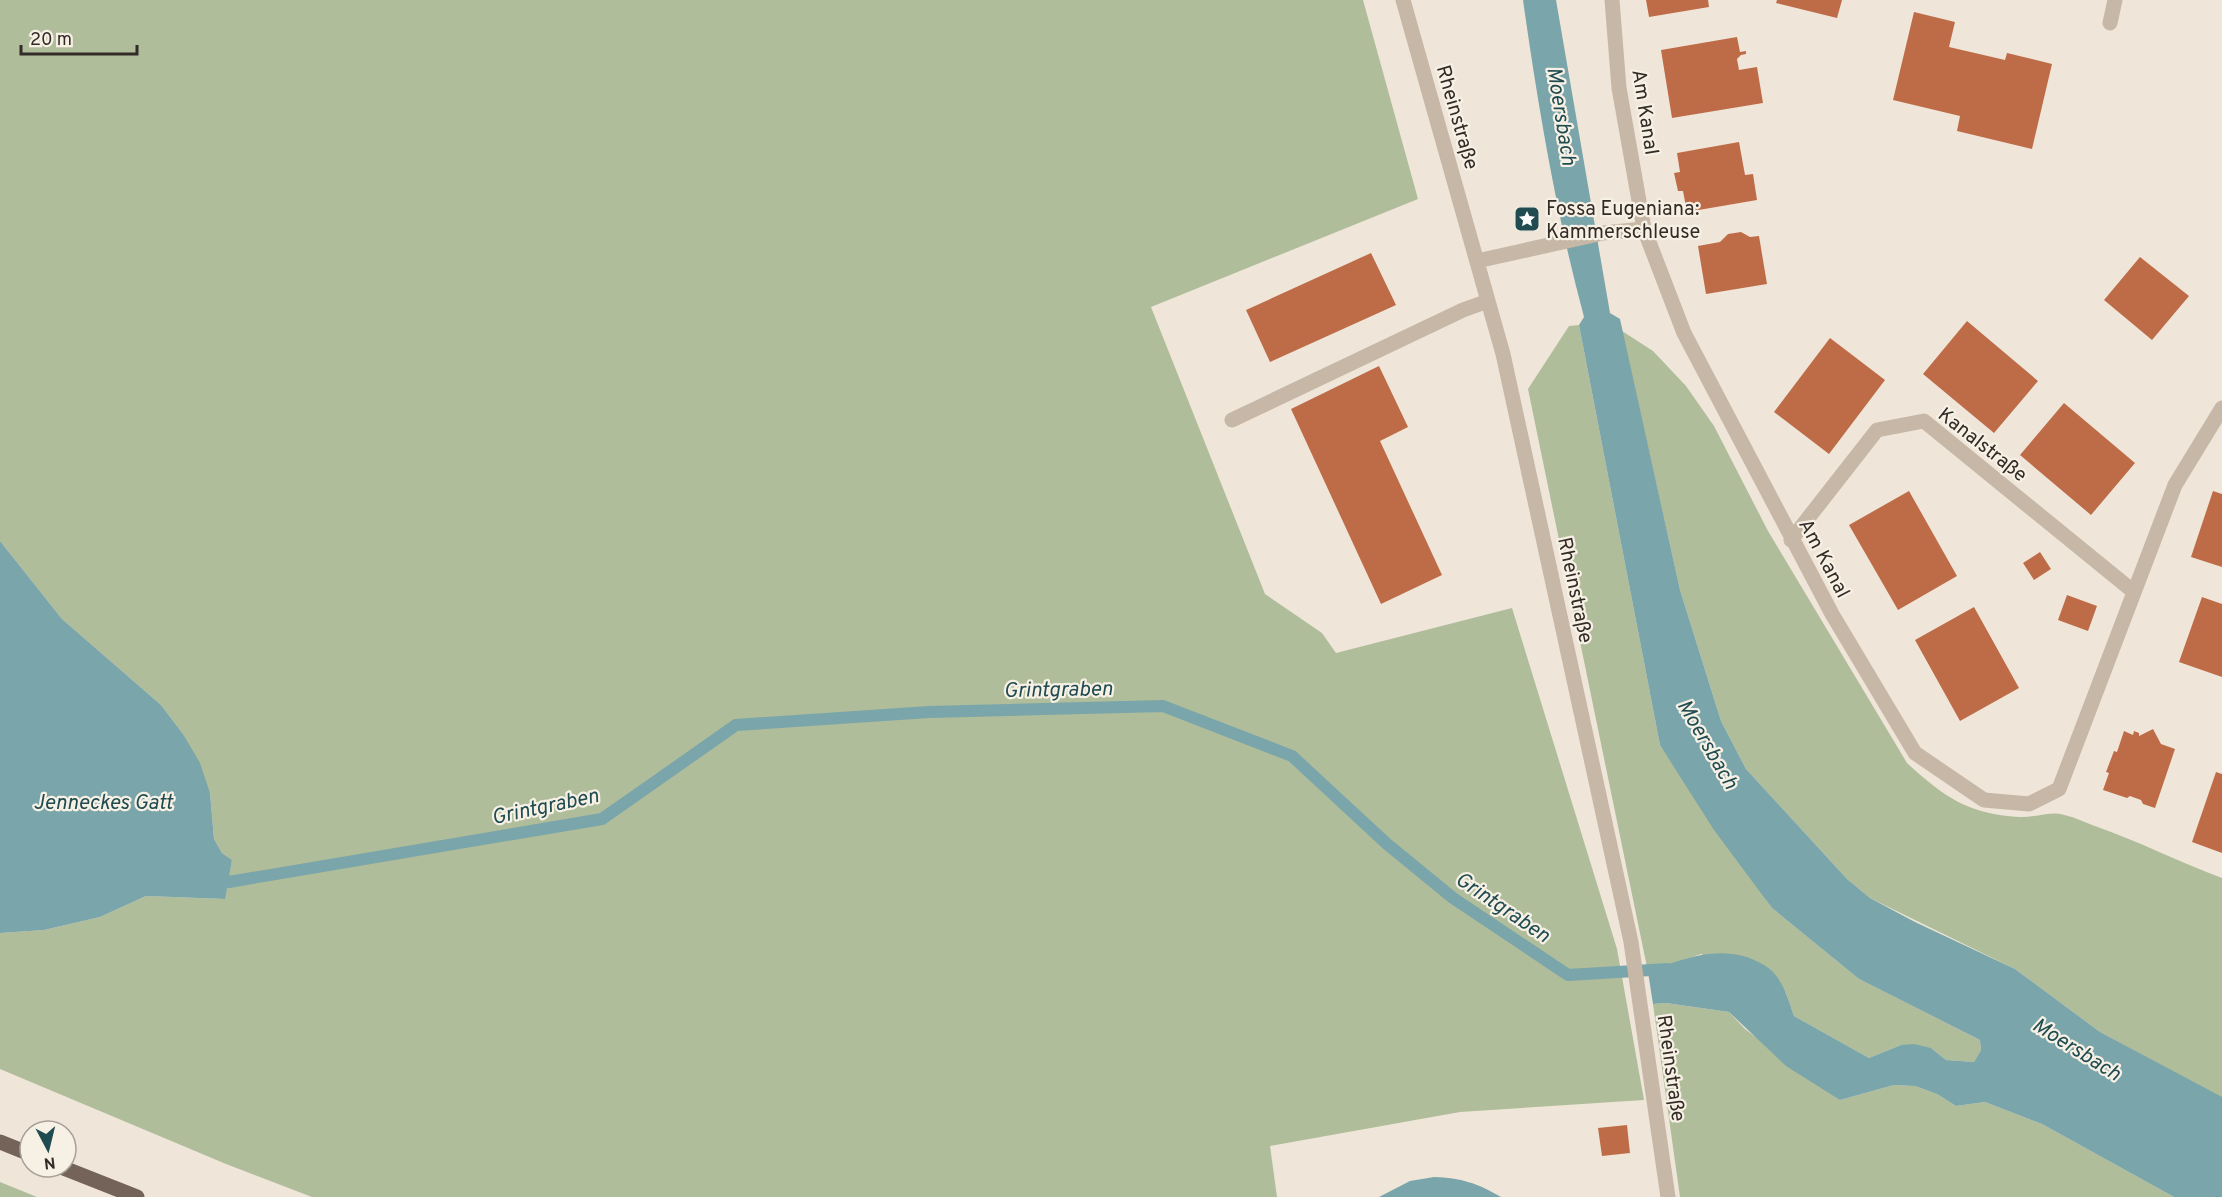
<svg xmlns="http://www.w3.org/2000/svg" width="2222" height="1197" viewBox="0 0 2222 1197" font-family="Overpass,sans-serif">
<rect width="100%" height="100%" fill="#efe6d9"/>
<path fill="#afbd9a" d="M0,0H1363L1418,199L1151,307L1265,594L1322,633L1336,653L1512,608L1617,949L1644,1100L1460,1112L1270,1146L1277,1197H312L226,1164L0,1069V933L44,930L100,917L146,896L224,899L232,860L222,853L214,839L210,793L183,734L161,705L62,619L0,541Z
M1579,325L1660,745L1772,908L1859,979L1980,1040L1981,1050L1974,1062L1946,1060L1931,1048L1901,1045L1869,1058L1794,1016L1786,993L1701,954L1648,972L1528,389L1569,326Z
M1622,331L1653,351L1686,386L1714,426L1768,531L1907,763C1944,797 1968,814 2019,817C2032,818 2049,812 2060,814C2072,816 2084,822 2095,826C2138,841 2179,862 2222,878V1098L2100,1032L2015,969L1870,898L1847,879L1746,769L1721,721L1680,590Z
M1666,1003L1729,1012L1745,1029L1840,1100L1894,1085L1915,1086L1937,1094L1956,1106L1985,1102L2042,1124L2174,1197H1680L1653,1004Z
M0,1182L37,1197H0Z"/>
<path fill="#7aa5aa" d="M1523,0H1556L1610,313L1620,319L1680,590L1721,721L1746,769L1847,879L1870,898L1915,922L2015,969L2100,1032L2222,1097V1197H2174L2042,1124L1985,1102L1956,1106L1937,1094L1915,1086L1894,1085L1840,1100L1786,1066L1729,1012L1666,1003L1653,1004L1648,972C1685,957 1727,942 1764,965C1782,975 1788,999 1794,1016L1869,1058L1901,1045L1914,1044L1931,1048L1946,1060L1974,1062L1981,1050L1980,1040L1859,979L1772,908L1714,830L1660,745L1579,325L1584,317C1556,213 1538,106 1523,0Z
M0,541L62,619L161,705L183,734L200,763L210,793L214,839L222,853L232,860L225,899L146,896L100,917L44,930L0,933Z
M1434,1177C1461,1178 1477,1183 1501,1197H1379L1410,1181Z"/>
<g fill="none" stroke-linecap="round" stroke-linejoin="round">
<path stroke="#7aa5aa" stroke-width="12" d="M216,874L229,882L602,819L736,725L929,712L1163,706L1292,756L1387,844L1453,898L1568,975L1668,969"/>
</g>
<path fill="#be6c48" d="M1646,0H1708L1709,7L1649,17Z
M1777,0H1842L1837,18L1776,3Z
M1914,12L1955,22L1949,47L2005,60L2007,53L2052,64L2032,149L1957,131L1960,116L1893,100Z
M1737,37L1740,52L1746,51V54L1741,55L1737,59L1739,70L1757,67L1763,103L1672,118L1661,50Z
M1739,142L1745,175L1753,174L1757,200L1687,212L1683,191H1678L1674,173L1680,172L1677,153Z
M1741,232L1750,237L1759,236L1767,284L1706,294L1698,246L1720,242L1728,234Z
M1371,253L1396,305L1270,362L1246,310Z
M2140,257L2189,296L2152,340L2104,300Z
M1967,321L2038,381L1994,433L1923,374Z
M1830,338L1885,380L1829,454L1774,412Z
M1379,366L1408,427L1380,441L1442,575L1381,604L1291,409Z
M2064,403L2135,463L2091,515L2020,455Z
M1909,491L1957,576L1898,610L1849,525Z
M2213,491L2222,494V567L2191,557Z
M2040,552L2051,569L2034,580L2023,563Z
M2067,595L2097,606L2088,631L2058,620Z
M2202,597L2222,604V677L2179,662Z
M1974,607L2019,688L1960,721L1915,640Z
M2153,729L2161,744L2175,749L2155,808L2143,804L2141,800L2130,796L2127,798L2103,790L2109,773L2106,772L2114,751L2117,752L2124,731L2133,735L2134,731L2139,733V736Z
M2216,772L2222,774V853L2192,842Z
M1627,1125L1630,1153L1602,1156L1598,1128Z"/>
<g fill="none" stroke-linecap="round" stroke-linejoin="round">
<path stroke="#c6b7a6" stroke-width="15" d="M1403,0L1503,354L1631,942L1668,1197
M1612,0L1619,88L1644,229L1684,333L1832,614L1915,753L1984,800L2029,804L2059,789L2175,485L2222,408
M2110,23L2115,0
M1477,261L1603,233L1644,229
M1232,420L1463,310L1488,301
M1791,540L1877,430L1924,421L2134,592"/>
<path stroke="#746358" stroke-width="15" d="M0,1142L30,1154
M61,1167L137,1197"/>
</g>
<defs>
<g id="sight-square" transform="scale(1.35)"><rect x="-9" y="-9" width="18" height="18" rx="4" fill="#1f4b51" stroke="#f7f0e5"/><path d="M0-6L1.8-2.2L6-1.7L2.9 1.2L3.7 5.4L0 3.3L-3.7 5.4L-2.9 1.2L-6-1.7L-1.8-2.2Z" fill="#fff"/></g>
</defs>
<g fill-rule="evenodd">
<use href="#sight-square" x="1527" y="219"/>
</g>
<g text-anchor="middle" stroke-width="4.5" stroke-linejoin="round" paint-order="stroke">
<g font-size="20" fill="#332b26" stroke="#f7f0e5">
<text transform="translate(1646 112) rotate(81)" y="7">Am Kanal</text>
<text transform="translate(1458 117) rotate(74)" y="7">Rheinstraße</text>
<text transform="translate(1983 444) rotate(38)" y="7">Kanalstraße</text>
<text transform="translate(1825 558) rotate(62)" y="7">Am Kanal</text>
<text transform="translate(1576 590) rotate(78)" y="7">Rheinstraße</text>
<text transform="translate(1672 1068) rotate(82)" y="7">Rheinstraße</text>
</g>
<g font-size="20" fill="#332b26" stroke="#f7f0e5" text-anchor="start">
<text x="1546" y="215">Fossa Eugeniana:<tspan x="1546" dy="23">Kammerschleuse</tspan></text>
</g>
<g font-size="21" font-style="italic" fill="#1f4b51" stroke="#f7f0e5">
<text transform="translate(1562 116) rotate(81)" y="7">Moersbach</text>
<text transform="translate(1058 689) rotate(-1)" y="7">Grintgraben</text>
<text transform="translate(1708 744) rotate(60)" y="7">Moersbach</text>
<text x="103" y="809">Jenneckes Gatt</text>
<text transform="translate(545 806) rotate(-12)" y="7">Grintgraben</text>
<text transform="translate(1503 907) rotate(34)" y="7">Grintgraben</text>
<text transform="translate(2077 1049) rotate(32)" y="7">Moersbach</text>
</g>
</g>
<g transform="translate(48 1149) rotate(173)"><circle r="28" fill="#f7f0e5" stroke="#a9a199" stroke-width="1.5"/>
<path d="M0-4.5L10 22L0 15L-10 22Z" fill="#1f4b51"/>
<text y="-9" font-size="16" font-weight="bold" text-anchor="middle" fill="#332b26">N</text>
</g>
<path d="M21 45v9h116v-9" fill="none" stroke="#332b26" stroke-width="3"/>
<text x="30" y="45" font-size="18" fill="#332b26" stroke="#f7f0e5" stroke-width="4.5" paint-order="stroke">20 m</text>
</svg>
